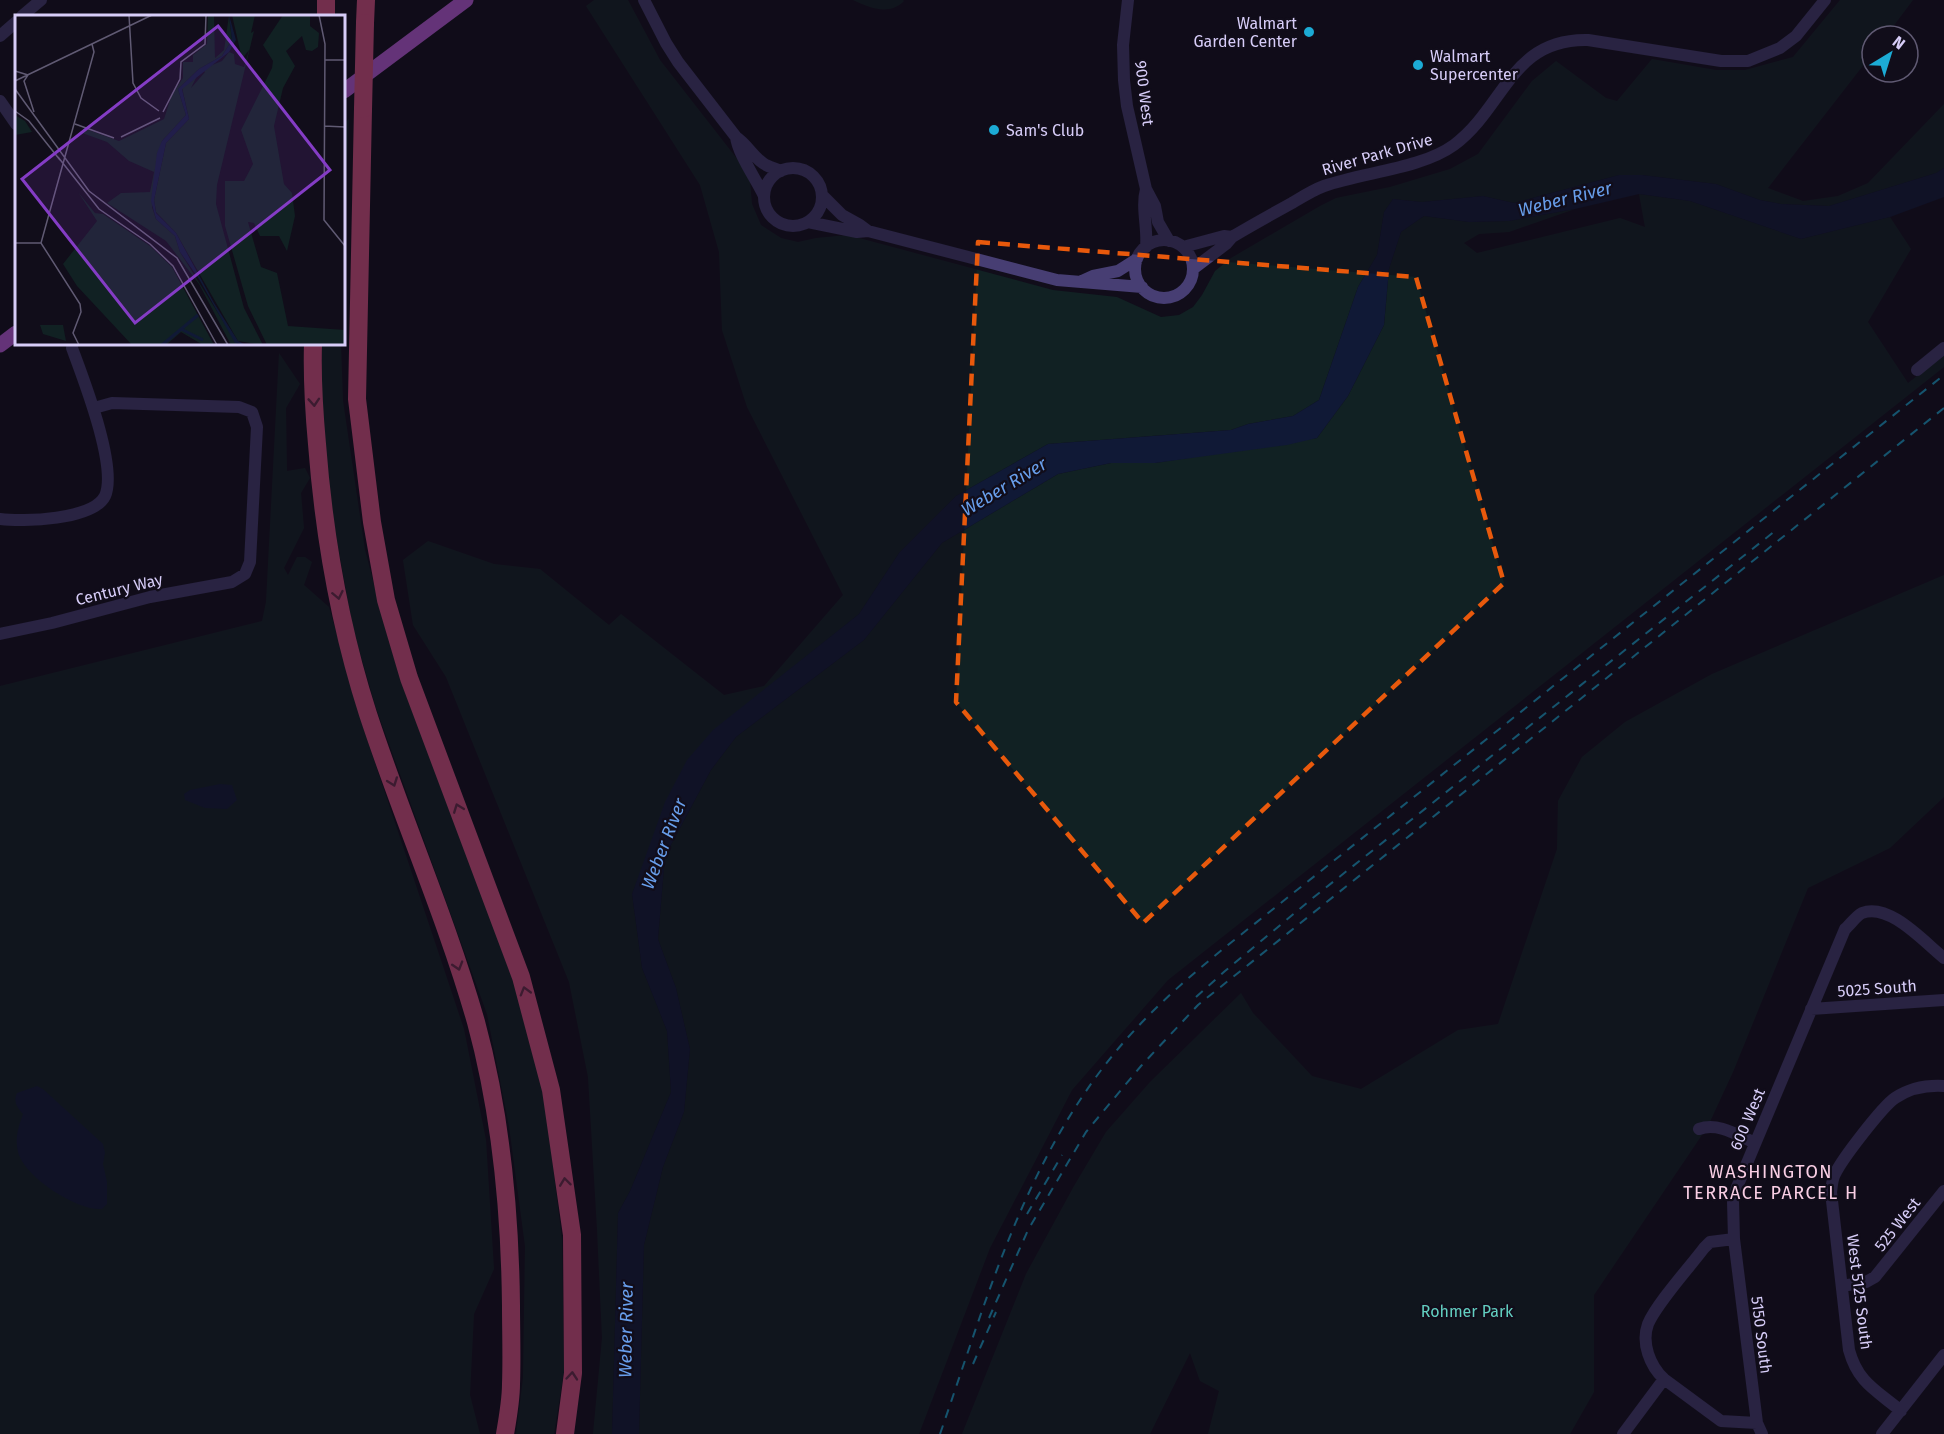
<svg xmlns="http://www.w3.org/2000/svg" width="1944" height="1434" viewBox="0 0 1944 1434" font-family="'Fira Sans',sans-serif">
<rect width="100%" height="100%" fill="#110d1a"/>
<path fill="#112123" d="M594,0H628L660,60L738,160L750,181L752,204L761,225L781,238L798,242L816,238L848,235L1053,290L1117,297L1161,317L1179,315L1193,307L1202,295L1215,271L1231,258L1320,206L1336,198L1390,187L1450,169L1478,154L1532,81L1556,61L1606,98L1617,101L1652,59L1716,70H1745L1793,57L1840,0H1913L1886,36H1872V54L1768,188L1803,201L1838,196L1868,183L1944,104V168L1936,173L1829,206L1781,204L1760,200L1716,184L1642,175H1619L1514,203L1483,196L1422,202L1393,199L1384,212L1377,255L1358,287L1319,400L1293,416L1248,424L1231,430L1048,444L956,496L899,553L859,614L713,731L643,866L632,894L642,968L667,1031L671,1092L630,1191L618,1213L612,1434H593L602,1338L597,1229L588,1077L569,982L446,677L413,625L403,560L428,541L494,564L540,569L609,625L621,614L724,695L764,686L843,595L747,407L722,330L719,252L700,185L586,6Z
M853,0H903L904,1C889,16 870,8 853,0Z
M349,119L344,230V237V123Z
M1639,194L1690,201L1801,239L1890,217L1911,249L1868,322L1908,383L1944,355V367L1168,980L1072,1090L990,1248L919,1434H639L644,1245L663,1167L684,1112L690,1049L676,988L658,939L665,856L711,770L736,737L864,640L942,543L1058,474L1111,463H1155L1317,438L1348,396L1384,325L1389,269L1401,232L1424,216L1469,222L1509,221L1575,209L1509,232L1479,234L1464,243L1477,253L1620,218L1645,227Z
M322,344H341L343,401L365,550L389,642L406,695L515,975L544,1093L562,1240L564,1371L554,1434H516L523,1378L525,1246L509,1126L487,1014L376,708L353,629L332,513L322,411Z
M279,353L300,384L286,408L287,471L305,468L310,478L301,493L304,528L284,568L288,575L297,557H305L312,562L304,585L329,607L364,730L464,1029L486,1140L494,1269L474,1314L470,1395L480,1434H0V686L262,621L266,602Z
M1944,575V797L1890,848L1808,888L1733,1072L1708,1126L1594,1295V1392L1570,1434H1208L1219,1391L1200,1381L1190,1353L1150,1434H962L1026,1274L1074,1186L1106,1132L1150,1082L1241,993L1253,1013L1312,1076L1361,1089L1458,1030L1498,1024L1557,849L1558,801L1582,757L1625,722L1712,674Z"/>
<path fill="#101936" d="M1944,168V197L1890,217L1801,239L1690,201L1639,194L1575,209L1509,221L1469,222L1424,216L1401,232L1389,269L1384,325L1348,396L1317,438L1287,445L1155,463H1111L1058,474L942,543L864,640L736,737L711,770L665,856L658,939L676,988L690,1049L684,1112L663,1167L644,1245L639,1434H612L618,1213L630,1191L671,1092L667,1031L642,968L632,894L665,802L687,760L713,730L859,614L899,553L956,496L1048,444L1231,430L1248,424L1293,416L1319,400L1358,287L1377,255L1384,212L1393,199L1422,202L1483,196L1514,203L1619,175H1642L1716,184L1760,200L1781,204L1829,206L1936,173Z
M220,784L232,785L237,800L227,809L205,808L185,800L184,794L190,790Z
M37,1086L43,1089L103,1144L105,1153L103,1164L107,1182V1204L102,1209C77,1211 27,1178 19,1155C14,1140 18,1128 23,1114C17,1107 13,1102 17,1093Z"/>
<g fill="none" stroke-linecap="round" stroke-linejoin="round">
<path stroke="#473e73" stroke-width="12" d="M644,0L666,43L678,62L736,137C748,145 754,159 766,165C771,168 777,169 781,171
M1128,0L1123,45L1124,80L1127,106L1146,189L1155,206L1158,222L1169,241
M22,16L41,0
M0,36L16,22
M0,101L16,124
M736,137C738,154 756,179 764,196
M764 197a29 29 0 1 1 58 0a29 29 0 1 1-58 0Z
M822,195L842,215L860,225L868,231
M808,222L857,232L868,231L1057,280L1142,287
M1135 269a29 29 0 1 1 58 0a29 29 0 1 1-58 0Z
M1146,247C1148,228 1141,208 1146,189
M1183,247L1224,236L1232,237
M1193,269L1226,244L1232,237C1252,225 1272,214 1292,203C1302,197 1313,190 1324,186C1363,172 1421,169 1454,145C1505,107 1511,38 1588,40L1721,61H1748L1780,48L1796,36L1825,0
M1082,281L1093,276L1118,271L1137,259
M1917,370L1944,348
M0,519C23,522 93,520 105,496C118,467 83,378 72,348
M0,634L52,623L150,597L232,582L245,574L250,562L257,427L252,412L239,407L112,403L94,408
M1811,1009L1944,1000
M1699,1129C1718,1122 1737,1135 1755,1143
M1734,1239L1757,1423L1762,1434
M1842,1286L1866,1282L1875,1277L1944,1191
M1901,1411C1876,1390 1858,1383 1849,1350L1831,1192C1832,1186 1832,1179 1835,1174C1842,1159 1882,1107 1895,1098C1910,1088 1927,1085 1944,1086
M1757,1423L1721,1421L1664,1379C1650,1366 1641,1343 1648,1324C1657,1303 1689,1268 1704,1248L1710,1242L1734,1239L1733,1201L1737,1187L1845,929C1850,925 1856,916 1862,913C1889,902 1924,942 1944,958
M1623,1434L1664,1379
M1882,1434L1944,1355"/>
<path stroke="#c962ea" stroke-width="15" d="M344,91L466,0
M0,345L16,333"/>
<path stroke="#e9578b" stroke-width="18" d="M326,16V0
M365,23L366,0
M363,109L357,399L372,522L386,600L409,678L521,977L551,1090L572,1235L573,1373L565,1434
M313,344C312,377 314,411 317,444C324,536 340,627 368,714C402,818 446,917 476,1022C501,1114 510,1210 511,1305C511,1331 512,1358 511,1384C511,1400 508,1417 505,1434"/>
<path stroke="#1cabd5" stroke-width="2" stroke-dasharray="9 8" stroke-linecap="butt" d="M1196,997L1225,971L1314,897L1775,531
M1027,1214L1062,1155
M989,1318L1028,1230L1086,1132L1141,1066L1198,1005L1944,408
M973,1364L996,1312
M940,1434C985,1305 1020,1175 1105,1065C1142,1017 1187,978 1233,941L1944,375"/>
<path stroke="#e9578b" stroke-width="18" d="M363,109L365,23"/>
</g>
<defs><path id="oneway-chevron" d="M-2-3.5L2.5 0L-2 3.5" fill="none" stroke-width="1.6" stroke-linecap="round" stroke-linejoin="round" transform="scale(1.5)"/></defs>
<g stroke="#722e4d">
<use href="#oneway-chevron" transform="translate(314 402) rotate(86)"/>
<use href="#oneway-chevron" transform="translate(338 595) rotate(78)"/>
<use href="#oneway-chevron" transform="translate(393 782) rotate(70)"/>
<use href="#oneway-chevron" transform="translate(458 808) rotate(-111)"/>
<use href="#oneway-chevron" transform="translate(458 966) rotate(73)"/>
<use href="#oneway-chevron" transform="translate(525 991) rotate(-106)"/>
<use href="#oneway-chevron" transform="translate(565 1182) rotate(-97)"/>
<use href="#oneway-chevron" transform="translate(572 1376) rotate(-85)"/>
</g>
<path d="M0 0H1944V1434H0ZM978,242L1416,277L1504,583L1143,923L956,702Z" fill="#110d1a" fill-opacity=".55" fill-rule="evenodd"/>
<path fill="none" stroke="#e8590c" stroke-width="4.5" stroke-dasharray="12 8" stroke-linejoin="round" d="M978,242L1416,277L1504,583L1143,923L956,702Z"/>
<g fill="#1cabd5" stroke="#110d1a" stroke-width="2">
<circle cx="1309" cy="32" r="6"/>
<circle cx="1418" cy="65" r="6"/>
<circle cx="994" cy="130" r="6"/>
</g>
<g text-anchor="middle" stroke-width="4.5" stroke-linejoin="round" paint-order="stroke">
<g font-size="16" fill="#d7cdf8" stroke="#110d1a" text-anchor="start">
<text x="1297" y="29" text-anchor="end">Walmart<tspan x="1297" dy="18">Garden Center</tspan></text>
<text x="1430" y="62">Walmart<tspan x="1430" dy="18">Supercenter</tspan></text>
<text x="1006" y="136">Sam's Club</text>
</g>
<g font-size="16" fill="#d7cdf8" stroke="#110d1a">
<text transform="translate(1145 93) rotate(83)" y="6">900 West</text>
<text transform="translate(1377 154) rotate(-16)" y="6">River Park Drive</text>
<text transform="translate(119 589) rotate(-14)" y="6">Century Way</text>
<text transform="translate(1877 988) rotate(-4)" y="6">5025 South</text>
<text transform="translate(1747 1119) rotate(-67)" y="6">600 West</text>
<text transform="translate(1897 1224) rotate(-52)" y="6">525 West</text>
<text transform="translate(1860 1292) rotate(83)" y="6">West 5125 South</text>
<text transform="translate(1762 1335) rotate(83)" y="6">5150 South</text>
</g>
<g font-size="16" fill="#63cec1" stroke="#110d1a">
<text x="1467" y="1317">Rohmer Park</text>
</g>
<g font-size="18" font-style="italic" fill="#689eeb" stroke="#110d1a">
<text transform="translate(1565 199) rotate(-14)" y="6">Weber River</text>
<text transform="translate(1004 487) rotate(-31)" y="6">Weber River</text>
<text transform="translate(664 844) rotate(-69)" y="6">Weber River</text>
<text transform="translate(626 1330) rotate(-89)" y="6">Weber River</text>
</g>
<g font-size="18" letter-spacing="1.5" fill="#f9cee4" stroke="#110d1a">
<text x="1771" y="1178">WASHINGTON<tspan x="1771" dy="21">TERRACE PARCEL H</tspan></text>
</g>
</g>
<g transform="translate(15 15)">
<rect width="330" height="330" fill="#110d1a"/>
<path d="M214,0L217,25L207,41L184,54L163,74L171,100L147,126L137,192L141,204L160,221L165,237L223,330H216L184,269L151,226L92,188L106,178L135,177L139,157L114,146L92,127L67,118L68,113L104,126L149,104L157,79L168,63V47H178V40L192,29L193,1H199L200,43L209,35ZM217,0H240L236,18L239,16L202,170L201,189L229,293L248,330L223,326L161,218L141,197L139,185L151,128L174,104L167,73L182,61L176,73L190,57L187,54L207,46L214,37L219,39L220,49L229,52L234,35L227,44ZM268,0L295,1V11L304,18L303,32L297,36L291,35L287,21L271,36L280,51L268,73L259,111L269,169L277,178L280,201L272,236L264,221H245L239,208L233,207L246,252L262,258L273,311L330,315V330H252L233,291L210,211V166H229L238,149L226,115L257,53L258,46L248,30ZM0,100L10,106L17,117L0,120ZM63,177L80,198L88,199L135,231L157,252L199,330H188L166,317L151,330H117L62,271L48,249L82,206ZM25,310H48L51,326L28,319Z" fill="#112123"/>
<path d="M214,0L221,25L214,37L167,74L174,104L151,128L139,185L141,198L161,218L199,288L223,326L231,330L220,328L184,264L165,237L160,221L141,204L136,186L142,138L147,126L171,100L163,74L184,54L207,41L217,25Z" fill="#101936"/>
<path fill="none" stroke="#101936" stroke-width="3" d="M166,314L188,325M147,330L183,300"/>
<path fill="none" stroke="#605a73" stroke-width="1.5" d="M114,0L118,68L126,83L144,96M304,0L310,29L309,205L330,231M310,45H330M0,56L13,60L9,66L19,97M0,66L137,0M0,74L74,176L162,243L213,330M0,96L14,106L45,145M148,97L165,64L166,47L190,29L191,0M60,109L99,123M309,111L330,112M106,122L145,103M43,142L84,194L135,229L158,251L202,330M0,228H26L65,289L66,297L58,318L64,330M26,228L79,37L77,29"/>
<path fill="#843cc5" fill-opacity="0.15" stroke="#843cc5" stroke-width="3" d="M203,11L315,155L120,308L7,164Z"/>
<rect width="330" height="330" fill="none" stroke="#d7cdf8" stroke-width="3"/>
</g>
<g transform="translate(1890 54) rotate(38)"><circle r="28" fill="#110d1a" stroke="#605a73" stroke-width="1.5"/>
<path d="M0-4.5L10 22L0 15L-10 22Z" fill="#1cabd5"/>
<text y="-9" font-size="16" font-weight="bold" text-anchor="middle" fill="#d7cdf8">N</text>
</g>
</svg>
